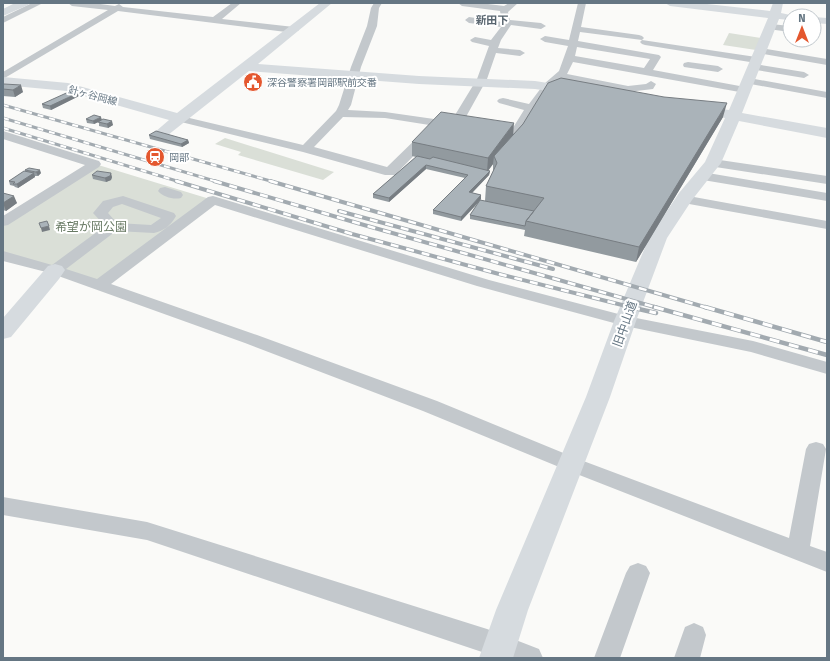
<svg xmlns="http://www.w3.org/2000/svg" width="830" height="661" viewBox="0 0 830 661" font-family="'Fira Sans','Noto Sans JP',sans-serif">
<rect width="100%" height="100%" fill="#fafaf8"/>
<path fill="#dadfd7" d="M729,33L761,38L756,50L723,45Z
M225,138L334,172L323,180L238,155L241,152L215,144Z
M95,164L213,200L98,286L3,257V221Z"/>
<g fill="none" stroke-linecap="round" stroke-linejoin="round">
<path fill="#c3c8cc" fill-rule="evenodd" d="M32,3H43L3,23V17Z
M68,3H93L115,6L119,4L123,7L213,17L232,3H241L222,19L294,27L299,30L294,33L118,11L3,79V72L108,10L72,6Z
M374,3H382L379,8L377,26L361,67L351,105L348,110L385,112L455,122V115L477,79L489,46L472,42L470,40L475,37L491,40L501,27L469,23L465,20L469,17L502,22L500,11L462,6L458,3H480L504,6L509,3H518L508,12L510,20L541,23L546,26L541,29L511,25L501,40L498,48L520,50L525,53L520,56L496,53L487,79L467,115V126L465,128L461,130L385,118L343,117L314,147L387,167L424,131H432L434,134L432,137L395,175H385L303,152L177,121L175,119L177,117L181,116L303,145L336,111L339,105L351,67L367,26L371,8Z
M578,3H586L581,27L639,35L642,36L644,38L642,40L756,57L761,60L756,63L645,45L642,44L640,42L642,40L580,32L578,41L659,55L661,57L653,70L745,87L750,90L745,93L573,62L567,74L628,86L646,84L651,81L656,84L653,89L628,92L562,79L552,88L531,116L519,138L515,139L499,136L497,133L499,130L511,131L524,110L499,103L497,101L499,99L503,98L529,104L544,84L559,71L568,46L545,42L540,39L545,36L569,40ZM577,47L650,59L644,68L575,56Z
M771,24L790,26V32L768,29L766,27L768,25Z
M761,48L827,59V65L758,53L756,51L758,49Z
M688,62L718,66L723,69L718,72L684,67L683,65L684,63Z
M754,64L804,72L809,75L804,78L750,69L749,67Z
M749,78L827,92V98L745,83L744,81Z
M3,131L99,161L101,164L99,167L8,225L3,226V216L85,165L3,139Z
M713,159L827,176V184L709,166L707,163L709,160Z
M702,172L827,193V201L697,179L696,176L697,173Z
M165,187L181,192L183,195L181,198C174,200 163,197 158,191L160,188Z
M683,195L827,221V229L678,202L676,199L678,196Z
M123,196L174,213L176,216C171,225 164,231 154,233L116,231L66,269L97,279L208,197L213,196L489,280L626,316L753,341L827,362V374L751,352L625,326L477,286L215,205L111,284L257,335L437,401L578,459L789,538L806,449L809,444L816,442L823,444L826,449L810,546L827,552V572L564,469L423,411L245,343L50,273L3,261V251L52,265L105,226L93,213L103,201ZM122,204L161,218L151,225L117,223L108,213L113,207Z
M3,497L147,522L487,629L539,649L543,658H500L147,540L3,515Z
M638,563L646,566L650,573L620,658H594L626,573L630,566Z
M694,623L703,627L706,635L700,658H674L685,627Z"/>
<path fill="#d6dbdf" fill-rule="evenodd" d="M15,3H29L28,5L3,16V9Z
M320,3H332L258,64L419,76L535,81L574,87L579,88L581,91L579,94L574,95L535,89L419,84L249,71L168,135L163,137L158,135L155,132L169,120L67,91L3,85V77L68,83L177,113Z
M665,3H698L770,11L773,3H783L781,13L795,16H790V20L779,19L742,113L827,128V138L739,121L721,163L692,200L667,238L636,321L610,397L528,610L513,658H479L496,610L586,397L614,321L649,238L679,193L705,162L725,118L716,116L714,113L716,110L721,109L729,110L768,18L670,6Z
M814,17L827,18V24L814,23Z
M55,264L62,266L65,270L59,279L11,337L3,339V318L48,266Z"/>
<g stroke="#a2aab0" stroke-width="3">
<path id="rail-far2" d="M3,105L274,182
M3,118L218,182
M3,128L180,182"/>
</g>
<g stroke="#a2aab0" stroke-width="4">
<path id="rail-far1" d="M176,181L352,234L499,274L634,308
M214,181L364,225L658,308
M270,181L708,308
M339,211L553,269"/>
</g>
<g stroke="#a2aab0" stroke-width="4.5">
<path id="rail" d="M630,307L656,313
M654,307L827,355
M705,307L827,342"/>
</g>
<use href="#rail-far2" stroke="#fff" stroke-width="2" stroke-dasharray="6" stroke-linecap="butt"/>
<use href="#rail-far1" stroke="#fff" stroke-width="2.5" stroke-dasharray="8" stroke-linecap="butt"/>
<use href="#rail" stroke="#fff" stroke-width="3" stroke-dasharray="10" stroke-linecap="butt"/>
</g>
<path fill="#929a9f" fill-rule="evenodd" d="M3,84L23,92L15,97L3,96Z
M81,95L51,110L43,108L42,104Z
M723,117L636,262L524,236L525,230L470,219V215L480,201L461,221L433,214V210L465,178L426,169L389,202L373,198V194L416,157L412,156V142ZM493,164V172L486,186L485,201L514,207L480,200L481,199V195L472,193L489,175L490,171H488Z
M86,119L102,120L113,125L108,128L99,126V122L94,124L87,123Z
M149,135L188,140L189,143L182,147L150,139Z
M25,170L41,173L38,176H35V177L18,188L15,187L14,186L10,185L9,181L25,171Z
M92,175L112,177L111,180L106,182L93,179Z
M3,193L17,203L6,211L3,210Z"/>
<path fill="#777d82" d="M21,85L23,92L15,97L13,90Z
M80,92L81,95L51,110L50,106Z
M727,103L723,117L636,262L639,247Z
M101,117L102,120L94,124L93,121Z
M112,121L113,125L108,128L107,124Z
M514,123L513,137L494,156L493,164L487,172L488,158Z
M188,140L189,143L182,147L181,144Z
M426,165V169L389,202V198Z
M40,170L41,173L38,176L36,172Z
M490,171L489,175L469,196V192Z
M34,173L35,177L18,188L17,184Z
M111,173L112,177L111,180L106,182L105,178Z
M481,195V199L461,221V217Z
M14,196L17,203L6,211L3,203Z
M49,226L50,230L42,232L41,228Z"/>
<path fill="#aab3b9" stroke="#777d82" d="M561,78L664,97L727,103L639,247L526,221L544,198L486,186L497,163L494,156L523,124L548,83Z
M3,84H4L21,85L13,90L3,89Z
M73,90L80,92L50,106L42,104Z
M441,112L514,123L488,158L412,142Z
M94,115L101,117L93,121L86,119Z
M103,119L112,121L107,124L98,122Z
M156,131L188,140L181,144L149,135Z
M417,156L430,159L433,157L490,171L469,192L481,195L461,217L433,210L468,175L426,165L389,198L373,194Z
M29,168L40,170L36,172L25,170Z
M24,171L34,173L17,184H13L15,182L9,181Z
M97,171L111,173L110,176L105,178L92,175Z
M3,193L14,196L3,203Z
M480,200L534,211L526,221L525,226L470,215Z
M47,221L49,226L41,228L39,223Z"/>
<defs>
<g id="civic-disc" transform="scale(1)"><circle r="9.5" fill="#e4572e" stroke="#fff"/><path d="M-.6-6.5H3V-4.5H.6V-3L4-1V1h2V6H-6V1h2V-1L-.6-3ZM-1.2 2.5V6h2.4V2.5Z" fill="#fff"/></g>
<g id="station-disc" transform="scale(1)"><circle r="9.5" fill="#e4572e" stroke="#fff"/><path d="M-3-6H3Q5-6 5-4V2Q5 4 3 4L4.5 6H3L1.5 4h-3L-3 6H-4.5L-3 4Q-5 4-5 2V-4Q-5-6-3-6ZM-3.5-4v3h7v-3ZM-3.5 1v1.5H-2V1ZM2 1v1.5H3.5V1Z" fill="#fff"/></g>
</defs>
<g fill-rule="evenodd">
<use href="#civic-disc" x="253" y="82"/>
<use href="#station-disc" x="155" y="157"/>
</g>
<g text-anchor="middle" stroke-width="4" stroke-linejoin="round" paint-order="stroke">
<g font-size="10" fill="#657683" stroke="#fff" text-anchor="start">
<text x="267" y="86">深谷警察署岡部駅前交番</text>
<text x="169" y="161">岡部</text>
</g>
<g font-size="10" fill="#657683" stroke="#fff">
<text transform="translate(93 95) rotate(15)" y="4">針ヶ谷岡線</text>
</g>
<g font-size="11" font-weight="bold" fill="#57646e" stroke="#fff">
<text x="492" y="24">新田下</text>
</g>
<g font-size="12" fill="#687a64" stroke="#fff">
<text x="91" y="231">希望が岡公園</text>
</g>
<g font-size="12" fill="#657683" stroke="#fff">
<text transform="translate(625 324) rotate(-70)" y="4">旧中山道</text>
</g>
</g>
<rect width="830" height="661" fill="none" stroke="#657683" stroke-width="8"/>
<g transform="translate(802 28)"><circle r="19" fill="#ffffff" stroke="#c1c8cd"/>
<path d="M0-3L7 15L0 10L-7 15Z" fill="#e4572e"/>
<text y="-6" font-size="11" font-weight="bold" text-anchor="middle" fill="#657683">N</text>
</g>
</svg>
